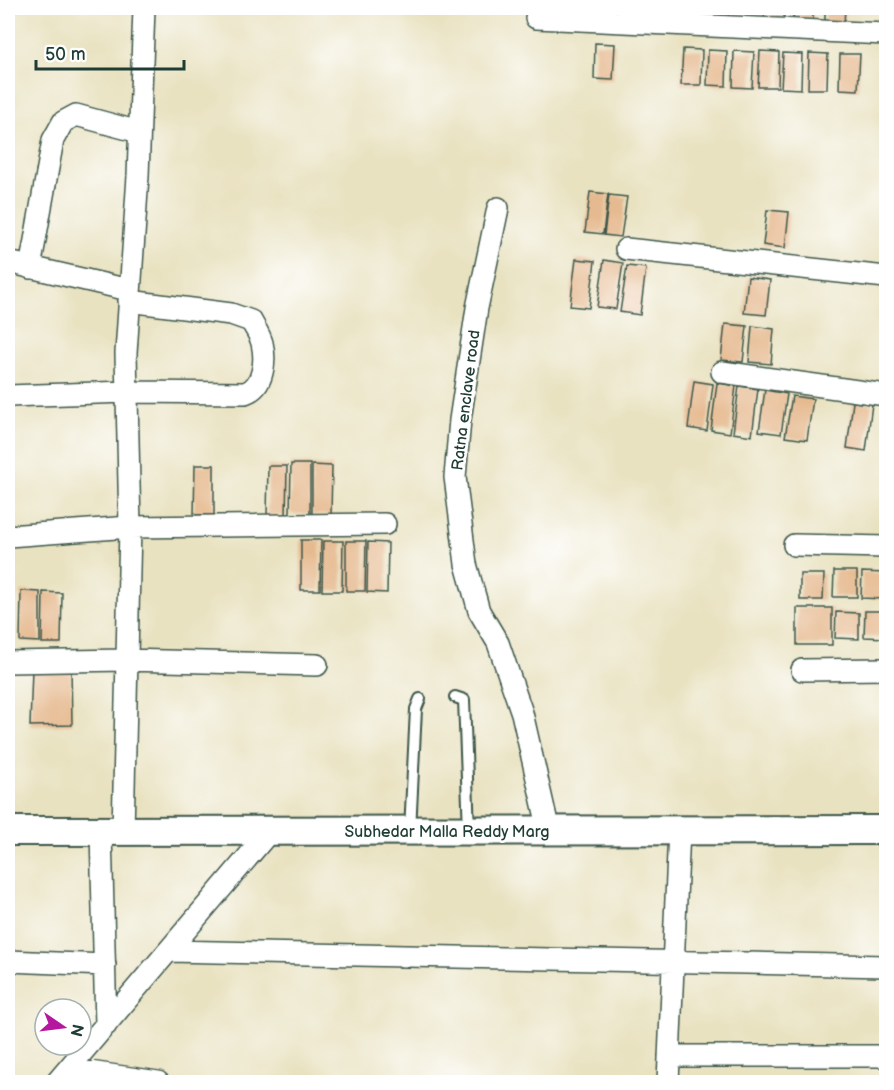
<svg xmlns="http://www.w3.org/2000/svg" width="894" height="1090" viewBox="0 0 894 1090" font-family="'Balsamiq Sans',sans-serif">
<rect width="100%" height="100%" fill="#fff"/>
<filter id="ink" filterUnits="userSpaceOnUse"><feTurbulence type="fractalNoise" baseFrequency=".0167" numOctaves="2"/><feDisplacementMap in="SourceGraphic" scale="12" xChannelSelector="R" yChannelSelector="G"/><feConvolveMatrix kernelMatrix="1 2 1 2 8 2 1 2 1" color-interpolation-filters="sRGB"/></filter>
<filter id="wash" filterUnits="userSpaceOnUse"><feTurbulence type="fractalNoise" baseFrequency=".008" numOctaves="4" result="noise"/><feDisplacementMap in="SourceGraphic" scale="24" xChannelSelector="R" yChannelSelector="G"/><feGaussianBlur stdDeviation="1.35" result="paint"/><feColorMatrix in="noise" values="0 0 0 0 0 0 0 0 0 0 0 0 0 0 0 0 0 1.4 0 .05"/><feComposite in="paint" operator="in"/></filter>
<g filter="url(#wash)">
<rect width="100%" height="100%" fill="#e9e2c1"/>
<g id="blocks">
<path fill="#e6ba90" d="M600,8H620V10H600Z
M679,8H699L698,17L679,16Z
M709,8H729L728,19L709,18Z
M765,8H784V22L764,21Z
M794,8H813V21H793Z
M825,8H845L844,24L825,23Z
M595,43L615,44L613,80L594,79Z
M683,49L702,50L701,85H681Z
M708,50L727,51L726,86L707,85Z
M734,51L754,52L752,88L733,87Z
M760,51L779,52L778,87H758Z
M783,53L802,54L801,89L781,88Z
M809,53L828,54L827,89H808Z
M840,54H860L858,90L839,89Z
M590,192L608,194L603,234L585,232Z
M609,195L627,197L621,237L604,235Z
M767,210L789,212L785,248L763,245Z
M576,259L595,261L589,308L570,306Z
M604,260L623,263L616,309L597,307Z
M627,266L646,268L640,315L620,312Z
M748,277L770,280L766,315L744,313Z
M725,324L747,326L743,362L721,360Z
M752,326L774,329L771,364L749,362Z
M694,381L713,384L707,431L688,428Z
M717,383L736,386L730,433L711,430Z
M739,386L758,389L752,436L733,433Z
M765,390L787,394L781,434L759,431Z
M792,396L813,399L807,440L785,437Z
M853,402L872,404L866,451L847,448Z
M291,464H310V514H290Z
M195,465H214V515H194Z
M312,465L332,466L331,515H312Z
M268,466H287L286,516H267Z
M301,540H321L320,590H301Z
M323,541H343L342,591H322Z
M346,541H366L365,591H346Z
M368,542L388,543L387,593L367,592Z
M834,571H857V597H833Z
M862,572L885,573L884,599L861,598Z
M800,574H824L823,600H800Z
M21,591L40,592V642L20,641Z
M43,592L62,593L61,643H42Z
M797,608H832V645H797Z
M865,611H886V638L864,637Z
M836,612L859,613V639L835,638Z
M71,668L72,725L30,726L32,669Z"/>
</g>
</g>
<g filter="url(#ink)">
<use href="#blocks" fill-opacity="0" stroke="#3d5649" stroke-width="1.5"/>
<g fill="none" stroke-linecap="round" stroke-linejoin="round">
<g stroke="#3d5649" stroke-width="14">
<path id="lane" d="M455,697L464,700L469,831
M410,831L416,709L420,699"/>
</g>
<g stroke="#3d5649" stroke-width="24">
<path id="street" d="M536,18L886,34
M498,208L477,308L460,420L455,477L466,564L479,611L498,643L522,713L549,831
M626,249L886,277
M8,262L129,290
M30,268L53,140L63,122L76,115L139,132
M722,372L886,395
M8,396L127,392L245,393C264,387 266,360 262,343C260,335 255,328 251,321L231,314L129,301
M8,536L130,527L385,524
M794,545L886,547
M8,662L126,660L317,665
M802,670L886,669
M101,832L106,1025
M123,832L130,527L126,353L138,176L144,8
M169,951L886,966
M8,961L105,965
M669,1056H886
M69,1069L158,1082
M57,1082L270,831
M668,1082L679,830"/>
</g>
<g stroke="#3d5649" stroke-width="32">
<path id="secondary" d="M8,831L886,830"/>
</g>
<use href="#lane" stroke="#fff" stroke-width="10"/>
<use href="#street" stroke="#fff" stroke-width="21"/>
<use href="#secondary" stroke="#fff" stroke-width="28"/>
</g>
</g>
<g text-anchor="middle" stroke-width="5" stroke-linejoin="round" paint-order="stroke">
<g font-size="16" fill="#1f3d34" stroke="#fff">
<text transform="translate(465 400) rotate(-83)" y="6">Ratna enclave road</text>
<text x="447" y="837">Subhedar Malla Reddy Marg</text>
</g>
</g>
<rect width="894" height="1090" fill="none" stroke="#fff" stroke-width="30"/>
<g transform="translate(63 1027) rotate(104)"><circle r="28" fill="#ffffff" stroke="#a5b1ae" stroke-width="1.5"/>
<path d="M0-4.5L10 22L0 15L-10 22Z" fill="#b5179e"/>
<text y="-9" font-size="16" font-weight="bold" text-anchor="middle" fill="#1f3d34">N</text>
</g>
<path d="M36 60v9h148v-9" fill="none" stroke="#1f3d34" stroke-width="3"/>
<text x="45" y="60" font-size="18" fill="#1f3d34" stroke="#ffffff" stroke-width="4.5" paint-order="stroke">50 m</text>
</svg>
